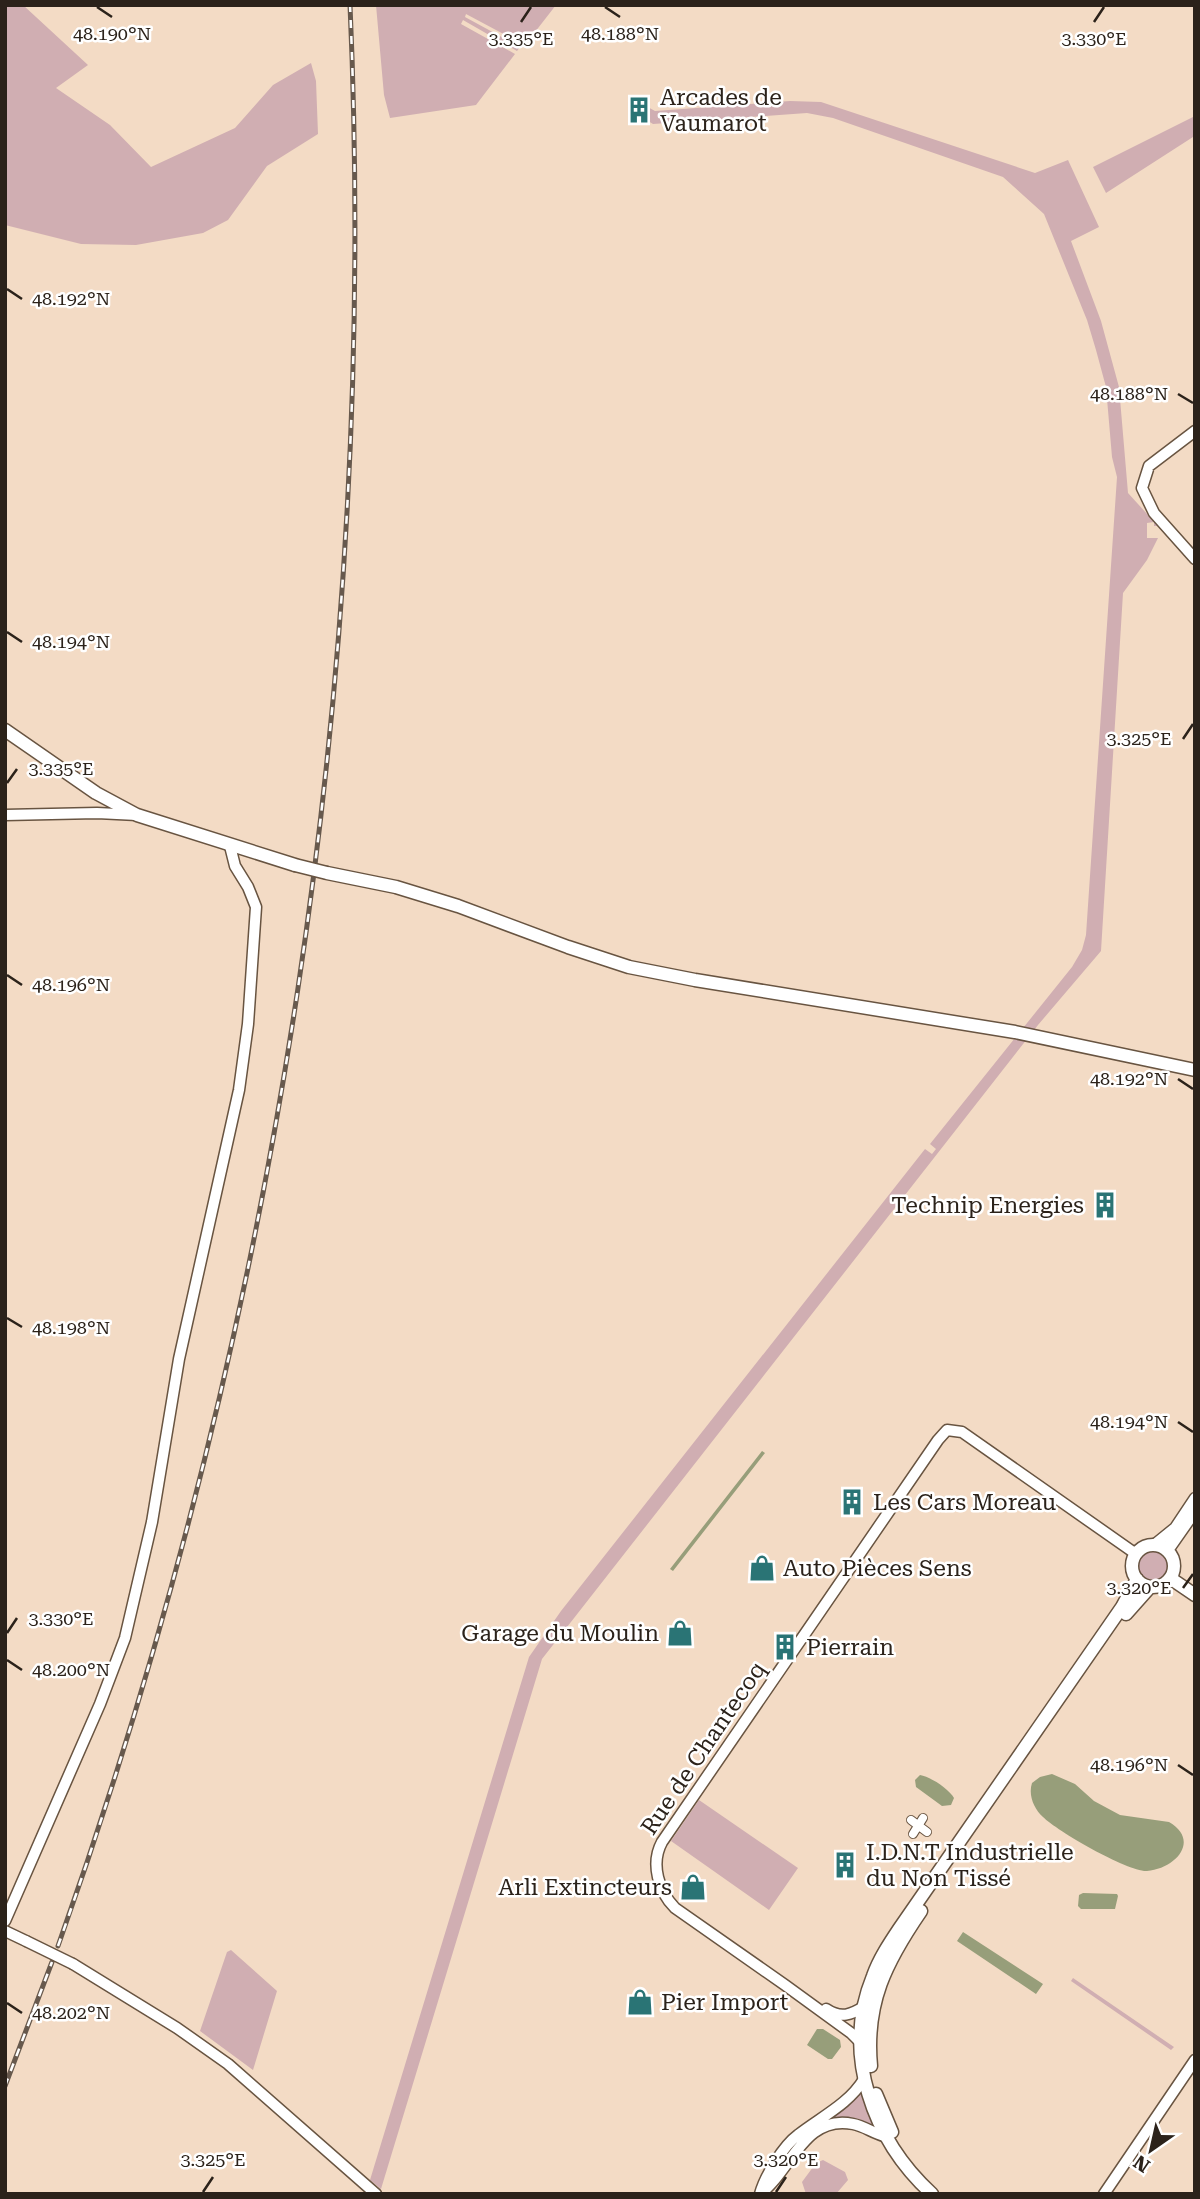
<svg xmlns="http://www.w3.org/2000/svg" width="1200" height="2199" viewBox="0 0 1200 2199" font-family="'Roboto Serif',serif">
<rect width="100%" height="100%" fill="#f3dbc5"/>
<path fill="#d0aeb2" d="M5,5H23L88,65L56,88L110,125L151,167L235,128L273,85L311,63L316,81L318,134L267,166L228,220L203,233L136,245L81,244L5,225Z
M376,5H556L528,41L525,40L522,44L466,14L465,17L520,47L517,51L463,20L461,24L515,54L476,105L390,118L384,95Z
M790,101L821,102L1035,173L1068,160L1099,227L1071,241L1101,321L1119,387L1128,493L1158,526H1154V522L1147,523V538H1158L1147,560L1123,593L1101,951L1038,1025L542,1659L381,2189L370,2180L529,1657L561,1611L925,1149L932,1154L936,1149L930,1144L1072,967L1082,950L1086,935L1117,477L1112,457L1106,387L1096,350L1087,320L1044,214L1003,177L833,118L807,113L653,124L640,116L646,106L655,111Z
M1195,116L1193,137L1106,193L1093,167Z
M1139 1566a15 15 0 1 1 30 0a15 15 0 1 1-30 0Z
M699,1800L798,1868L769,1910L671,1841Z
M231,1950L277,1991L253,2070L200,2031L227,1952Z
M1073,1978L1174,2047L1171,2050L1071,1981Z
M864,2089L877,2130L832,2121L767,2180L796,2140Z
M823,2160L845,2172L848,2180L836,2194H806L802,2182L816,2163Z"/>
<path fill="#979e7a" d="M762,1451L765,1453L673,1571L670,1569Z
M1052,1774L1075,1784L1094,1801L1120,1815L1169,1822C1200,1840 1177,1868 1147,1871C1128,1872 1057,1831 1043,1817C1034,1809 1028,1795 1032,1783L1040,1777Z
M920,1775C931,1777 949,1789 954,1798L951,1805L942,1806L916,1787L915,1780Z
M1083,1893L1117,1894L1118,1896L1115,1909H1081L1078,1906L1079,1895Z
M963,1932L1043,1984L1036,1994L957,1941Z
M817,2029H823L840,2040L841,2047L832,2059H828L807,2045Z"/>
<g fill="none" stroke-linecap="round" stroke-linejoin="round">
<g stroke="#685441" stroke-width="10">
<path id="pedestrian" d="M911,1820L927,1832
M913,1834L923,1818"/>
</g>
<g stroke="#685441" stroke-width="13">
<path id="minor" d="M1195,431L1149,466L1142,488L1154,513L1195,559
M5,815L97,813L137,815
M1154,1545L1175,1528L1195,1498
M5,1921L100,1704L125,1638L152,1522L179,1359L239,1090L248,1024L256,907L248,887L235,866L230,846
M5,1931L26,1941
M73,1964L177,2028L228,2064L376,2194
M826,2009C841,2019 851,2015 865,2006
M861,2043L851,2033L785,1985L675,1908C659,1892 650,1864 662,1842L938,1440L947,1430L962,1432L1136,1554
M760,2194C765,2176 783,2146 798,2135C821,2117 849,2104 864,2079
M760,2194C791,2171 804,2114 853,2124C864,2126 873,2133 884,2136
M1104,2194L1195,2060"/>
</g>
<g stroke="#685441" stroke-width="15">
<path id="tertiary" d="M5,730L96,793L137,815L295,865
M327,873L396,887L458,906L568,947L629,967L695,980L1015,1032L1195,1070
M1132 1566a21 21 0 1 1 42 0a21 21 0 1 1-42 0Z
M1167,1550L1195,1510
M1170,1578L1195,1595
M1126,1614L1150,1587
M871,2066C865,2003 886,1962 921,1911
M876,2094L892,2132
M932,2194C873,2140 841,2054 873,1976C879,1959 889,1944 899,1929L1122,1607L1137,1579"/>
</g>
<use href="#pedestrian" stroke="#fff" stroke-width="8"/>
<use href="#minor" stroke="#fff" stroke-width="10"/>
<use href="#tertiary" stroke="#fff" stroke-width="12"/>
<g stroke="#67594d" stroke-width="5">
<path id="rail" d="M58,1946C279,1326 379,663 350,5
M5,2086L52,1962"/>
</g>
<use href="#rail" stroke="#fff" stroke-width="2.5" stroke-dasharray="8" stroke-linecap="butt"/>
<g stroke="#685441" stroke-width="13" stroke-linecap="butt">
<path id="minor-bridge" d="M26,1941L73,1964"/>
</g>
<g stroke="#685441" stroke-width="15" stroke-linecap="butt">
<path id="tertiary-bridge" d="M295,865L327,873"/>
</g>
<use href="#minor-bridge" stroke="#fff" stroke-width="10"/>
<use href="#tertiary-bridge" stroke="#fff" stroke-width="12"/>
</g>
<path fill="none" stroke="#2b221a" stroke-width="2.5" d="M97,7L112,17M605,7L620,17M521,22L531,7M1094,22L1104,7M7,289L22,299M1178,394L1193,403M7,632L22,642M1183,739L1193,724M7,783L17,769M7,975L22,985M1178,1079L1193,1089M7,1318L22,1327M1178,1422L1193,1432M1183,1588L1193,1574M7,1633L17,1618M7,1660L22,1670M1178,1765L1193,1775M7,2003L22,2013M203,2192L213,2177M776,2192L786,2177"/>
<defs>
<g id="building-bare" transform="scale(2.1)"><path d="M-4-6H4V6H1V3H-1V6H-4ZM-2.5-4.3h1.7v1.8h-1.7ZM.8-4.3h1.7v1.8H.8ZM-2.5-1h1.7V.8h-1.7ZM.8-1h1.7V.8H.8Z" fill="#2a7475" stroke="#fff" stroke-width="2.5" paint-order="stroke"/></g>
<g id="shop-bare" transform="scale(2.1)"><path d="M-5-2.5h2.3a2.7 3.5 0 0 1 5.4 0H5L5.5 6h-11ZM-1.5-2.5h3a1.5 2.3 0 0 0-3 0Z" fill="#2a7475" stroke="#fff" stroke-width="2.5" paint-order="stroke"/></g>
</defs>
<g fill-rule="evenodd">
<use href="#building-bare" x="639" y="110"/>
<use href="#building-bare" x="1105" y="1205"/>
<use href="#building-bare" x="852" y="1502"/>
<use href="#shop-bare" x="762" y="1568"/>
<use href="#shop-bare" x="680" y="1633"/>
<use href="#building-bare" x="785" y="1647"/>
<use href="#building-bare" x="845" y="1865"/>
<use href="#shop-bare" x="693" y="1887"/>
<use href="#shop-bare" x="640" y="2002"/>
</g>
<g text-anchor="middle" stroke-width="5" stroke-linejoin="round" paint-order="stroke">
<g font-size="23" fill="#2b221a" stroke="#fff" text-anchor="start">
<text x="660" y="105">Arcades de<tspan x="660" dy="26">Vaumarot</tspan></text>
<text x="1084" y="1213" text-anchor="end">Technip Energies</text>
<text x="873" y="1510">Les Cars Moreau</text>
<text x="783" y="1576">Auto Pièces Sens</text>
<text x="659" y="1641" text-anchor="end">Garage du Moulin</text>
<text x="806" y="1655">Pierrain</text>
<text x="866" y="1860">I.D.N.T Industrielle<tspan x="866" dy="26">du Non Tissé</tspan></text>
<text x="672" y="1895" text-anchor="end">Arli Extincteurs</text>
<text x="661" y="2010">Pier Import</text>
</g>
<g font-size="23" fill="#2b221a" stroke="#fff">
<text transform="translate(703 1748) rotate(-56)" y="8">Rue de Chantecoq</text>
</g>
</g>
<g font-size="18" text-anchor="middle" fill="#2b221a" stroke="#fff" stroke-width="5" stroke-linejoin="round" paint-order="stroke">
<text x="112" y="40">48.190°N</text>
<text x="620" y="40">48.188°N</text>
<text x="521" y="45">3.335°E</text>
<text x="1094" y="45">3.330°E</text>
<text x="71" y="305">48.192°N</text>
<text x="1129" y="400">48.188°N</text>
<text x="71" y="648">48.194°N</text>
<text x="1139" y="745">3.325°E</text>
<text x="61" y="775">3.335°E</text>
<text x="71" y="991">48.196°N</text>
<text x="1129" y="1085">48.192°N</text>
<text x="71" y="1334">48.198°N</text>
<text x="1129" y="1428">48.194°N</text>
<text x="1139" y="1594">3.320°E</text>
<text x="61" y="1625">3.330°E</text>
<text x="71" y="1676">48.200°N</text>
<text x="1129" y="1771">48.196°N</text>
<text x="71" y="2019">48.202°N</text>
<text x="213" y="2166">3.325°E</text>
<text x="786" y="2166">3.320°E</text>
</g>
<rect width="1200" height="2199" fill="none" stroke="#2b221a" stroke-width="14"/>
<g transform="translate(1151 2150) rotate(214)" stroke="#ffffff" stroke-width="5" paint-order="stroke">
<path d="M0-5L12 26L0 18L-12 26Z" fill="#2b221a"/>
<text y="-10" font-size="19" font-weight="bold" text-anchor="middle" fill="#2b221a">N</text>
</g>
</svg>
